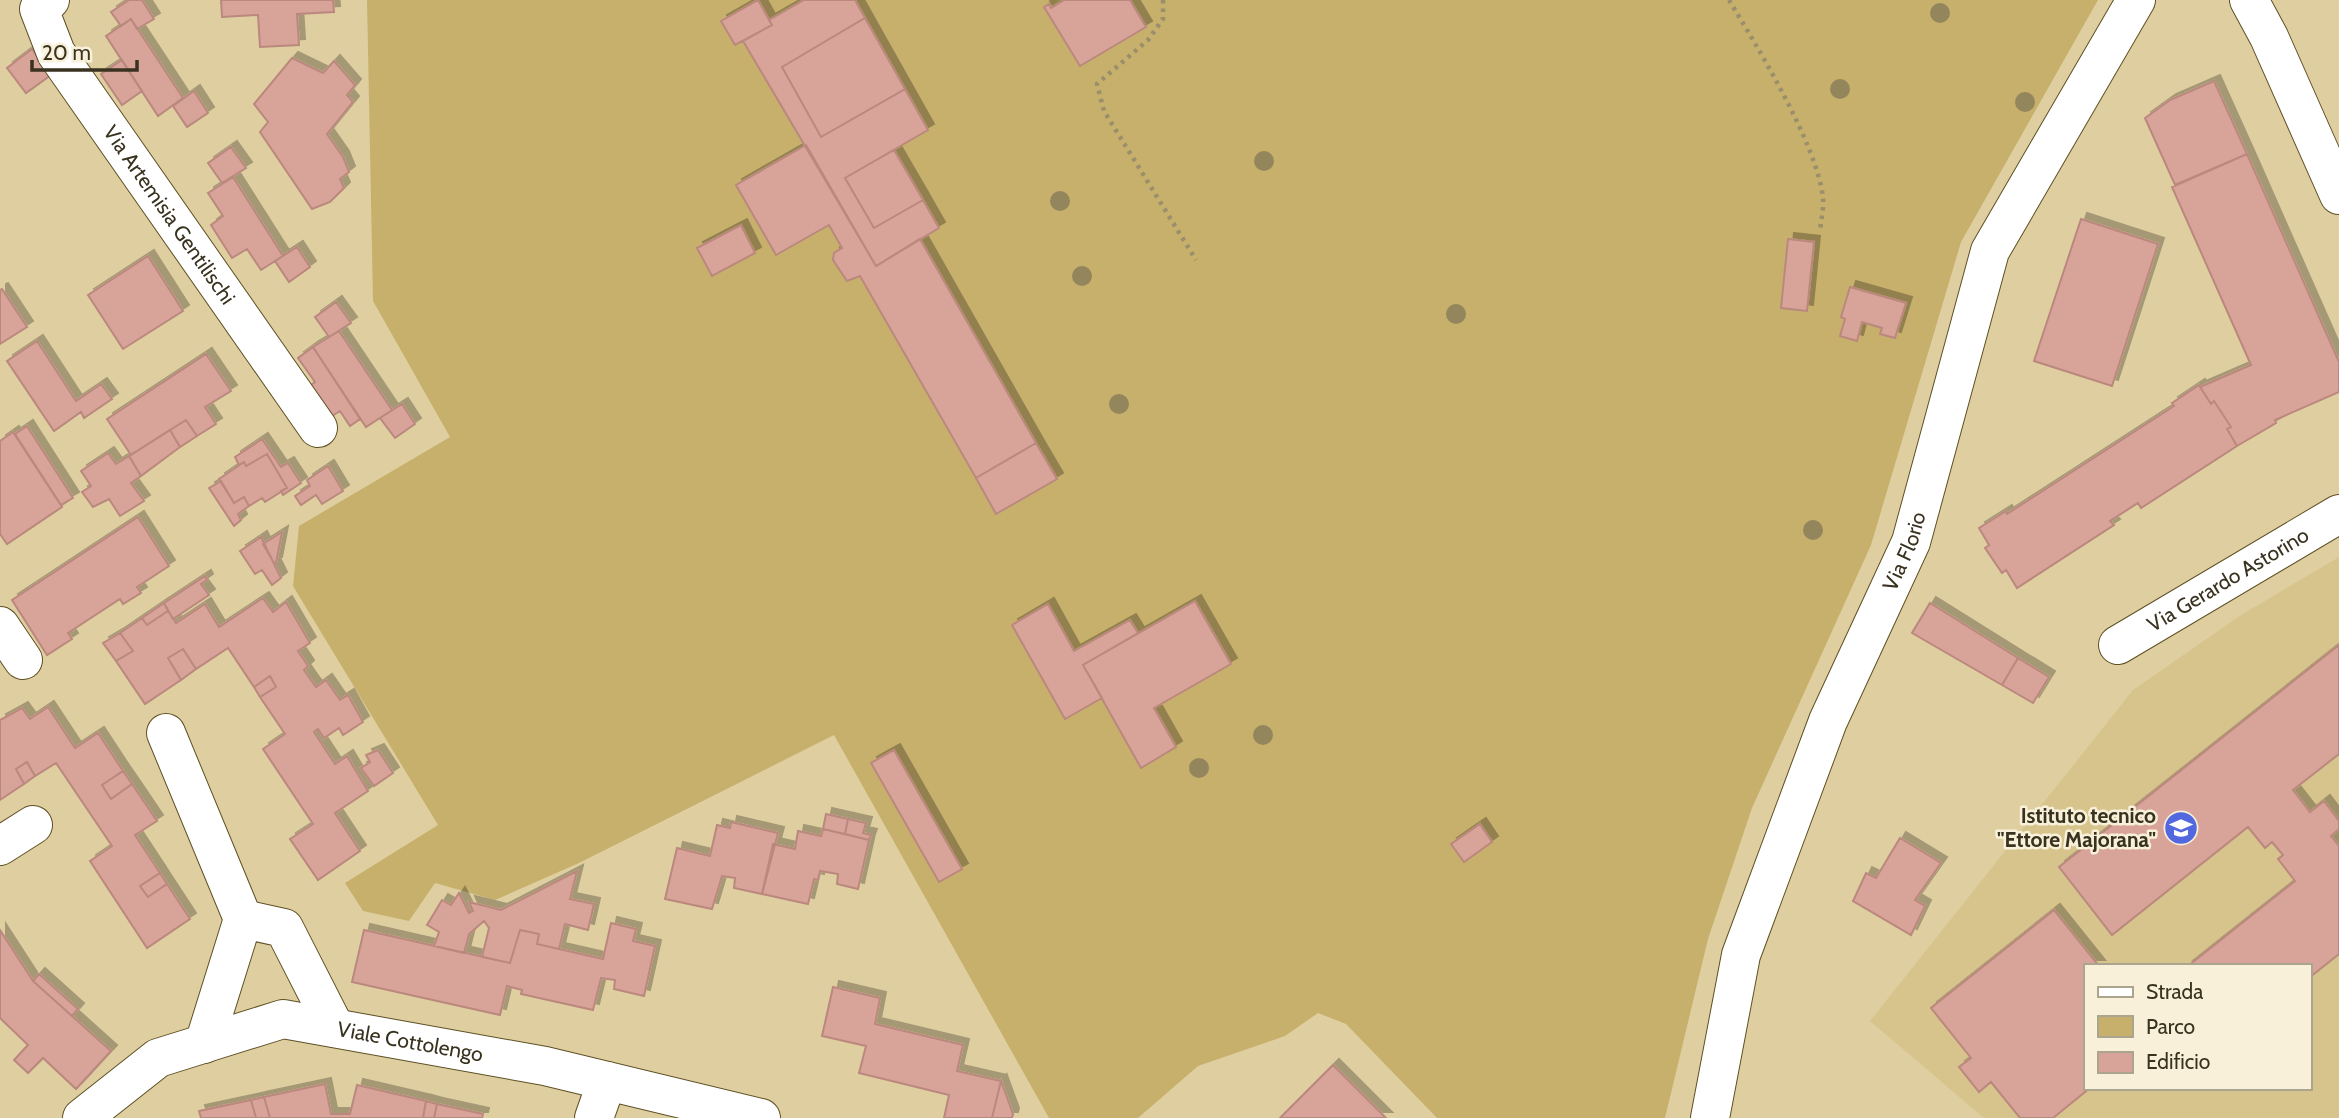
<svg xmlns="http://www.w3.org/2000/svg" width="2339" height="1118" viewBox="0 0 2339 1118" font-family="Cabin,sans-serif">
<defs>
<filter id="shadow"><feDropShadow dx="6" dy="-6" stdDeviation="0" flood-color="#0004"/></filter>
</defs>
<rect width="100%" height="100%" fill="#dfcfa0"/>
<path fill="#d7c48d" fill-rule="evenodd" d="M2339,557V1118H1984L1870,1021L2133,690L2241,615ZM2085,966H2309V1088H2085Z"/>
<path fill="#c7b06c" d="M367,0H2098L1961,242L1871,545L1752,808L1708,939L1665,1118H1437L1346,1024L1318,1013L1285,1036L1198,1066L1138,1118H1049L834,735L579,863L495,900L435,883L409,921L363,911L345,883L438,825L293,586L299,526L450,437L373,301Z"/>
<path fill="#d8a399" stroke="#bb887e" stroke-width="2" filter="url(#shadow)" d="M129,0H142L154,19L137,29L131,19L121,26L111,12Z
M221,0H333L334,12L297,14L299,45L260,47L258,15L222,17Z
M758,0L772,25L735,45L721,21Z
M804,0H855L865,18L782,67L821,137L905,89L928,130L845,178L874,228L923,200L939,228L876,266L743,41L772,25L769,20Z
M1064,0H1130L1146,27L1080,66L1044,7L1049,4L1051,8Z
M865,18L905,89L821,137L782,67Z
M131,19L183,98L158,116L106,36Z
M32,49L51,75L26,93L7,68Z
M292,58L323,73L334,61L355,85L347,95L353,102L327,134L343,157L349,172L340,179L344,188L330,202L312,209L260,132L268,122L254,104Z
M122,60L142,91L122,105L101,74Z
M2214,81L2247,154L2175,185L2145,118L2170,100Z
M194,91L208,113L187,127L173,106Z
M806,145L876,266L920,239L1036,443L976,478L860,276L847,281L833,260L834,253L842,248L829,225L776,255L736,185Z
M231,147L246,168L222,183L208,163Z
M894,150L923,200L874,228L845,178Z
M2247,154L2339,362V392L2275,420L2276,423L2237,446L2227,429L2231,427L2214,401L2211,404L2200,387L2251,365L2172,187Z
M233,177L283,256L261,270L247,249L232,258L211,225L223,216L208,193Z
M2081,219L2158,244L2112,386L2034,361Z
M741,225L755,253L712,276L697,248Z
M1788,239L1814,242L1807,311L1781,308Z
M297,247L310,267L289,282L275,261Z
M148,256L183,311L123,349L88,295Z
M1850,287L1906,303L1895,338L1880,334L1882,328L1862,322L1857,341L1840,336L1845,319L1841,317Z
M2,289L27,327L0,344V290Z
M336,302L351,323L329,337L315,317Z
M339,331L392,410L366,427L313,347Z
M37,341L76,401L101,384L112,399L84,418L81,412L54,431L7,361Z
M313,347L360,419L350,426L340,411L329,418L308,387L315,382L298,358Z
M206,354L231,391L205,407L216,424L197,436L186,420L131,455L107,419Z
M2199,385L2211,404L2214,401L2231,427L2227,429L2237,446L2141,508L2138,503L2110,521L2114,525L2017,588L2006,570L2002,573L1985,548L1989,545L1979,528L2006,511L2007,514L2174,406L2172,403Z
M402,404L415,424L395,438L380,418Z
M186,420L197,436L180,447L170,430Z
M27,426L73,498L61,505L15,434Z
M170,430L180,447L141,476L129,456Z
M13,432L62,507L7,544L0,534V441Z
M262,439L281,467L288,463L301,483L283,495L281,491L287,488L267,454L246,466L244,462L239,465L235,457Z
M1036,443L1057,479L996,514L976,478Z
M108,453L116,464L129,456L141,476L131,483L144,501L120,516L109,499L93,507L82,492L91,486L81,471Z
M267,454L287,488L265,502L262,498L249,506L244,497L234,503L219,479L244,462L246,466Z
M328,466L343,491L322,504L316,495L301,505L295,496L310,486L307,480Z
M221,481L234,503L244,497L249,506L238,514L241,520L234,526L209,488Z
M138,517L169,566L137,587L141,593L123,604L120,599L68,633L72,639L47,655L12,600Z
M282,532L276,563H274L263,544Z
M261,537L281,578L272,585L262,570L255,574L240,551Z
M205,576L207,580L201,584L209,595L173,619L164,603Z
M263,598L273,612L286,602L310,643L298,651L308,666L304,670L316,687L326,680L340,700L348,695L363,722L343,735L339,728L324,738L318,729L314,732L335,764L347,756L368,791L335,813L360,851L318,880L290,839L313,824L263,749L285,734L260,697L276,687L270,676L254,687L228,648L196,669L183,649L168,658L181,680L145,704L116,661L133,651L120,633L142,618L147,625L168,611L176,623L205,604L219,627Z
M1195,601L1231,664L1154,708L1176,747L1141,768L1083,665Z
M164,603L168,611L147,625L142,618Z
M1930,603L2018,658L2002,685L1912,633Z
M1048,604L1074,651L1130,620L1138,633L1083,665L1102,698L1065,719L1012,625Z
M120,633L133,651L116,661L103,643Z
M2339,645V754L2293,790L2310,812L2324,801L2339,821V829L2331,836L2339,846V954L2309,978V966H2188L2295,881L2278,859L2283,855L2272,842L2265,848L2248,827L2112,935L2059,867Z
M183,649L196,669L181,680L168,658Z
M2018,658L2049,677L2033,703L2002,685Z
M270,676L276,687L260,697L254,687Z
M48,707L75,748L98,733L123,771L102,785L111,799L132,784L157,821L135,835L160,873L140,886L148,897L167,884L190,919L147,948L90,861L112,846L56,763L35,776L27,762L16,769L24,784L0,800V720L22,708L30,719Z
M378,750L393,773L374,786L361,768L370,762L366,755Z
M894,750L962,869L939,882L871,763Z
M27,762L35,776L24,784L16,769Z
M123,771L132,784L111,799L102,785Z
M826,814L848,819L845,834L823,829Z
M848,819L866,823L863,833L871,835L869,840L845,834Z
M731,822L778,833L762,894L734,888L735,878L722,876L712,909L665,899L677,848L710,856L717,825L730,828Z
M1480,824L1492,842L1464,862L1451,844Z
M823,829L869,840L858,889L837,884L838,874L820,871L818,880L814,879L808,904L762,894L773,844L795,849L798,831L821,836Z
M1900,838L1941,863L1915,900L1925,906L1911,935L1853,901L1866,873L1876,878Z
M577,871L570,899L594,904L588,930L565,924L559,949L537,944L539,934L520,930L510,963L482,957L489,928L484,921L469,934L464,953L434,946L439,932L427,925L442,900L451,905L459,893L469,913L473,911L469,902L501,910Z
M160,873L167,884L148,897L140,886Z
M2054,910L2099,966H2085V1088H2090L2053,1118H2020L1991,1082L1979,1092L1959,1067L1971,1058L1931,1008Z
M611,923L636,929L633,941L655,946L644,996L614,989L615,980L601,978L593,1010L521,994L522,990L507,986L500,1015L352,982L364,930L510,963L520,930L539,934L537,944L603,959Z
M0,930L33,981L111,1051L76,1089L43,1058L28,1073L14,1060L28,1045L0,1018Z
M39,974L78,1009L72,1016L33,981Z
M833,987L880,998L875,1024L963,1045L957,1071L1001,1081L992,1118H944L949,1095L859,1073L866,1046L822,1036Z
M1333,1065L1386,1118H1280Z
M1001,1081L1013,1114L1012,1118H992Z
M325,1084L331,1114H350L357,1085L426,1101L423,1118H270L264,1097Z
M264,1097L270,1118H256L251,1100Z
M251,1100L256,1118H201L199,1111Z
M426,1101L437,1104L434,1118H423Z
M437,1104L483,1114L482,1118H434Z"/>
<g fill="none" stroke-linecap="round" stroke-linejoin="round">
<g stroke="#5e5024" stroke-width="40">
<g id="minor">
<path id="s1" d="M50,0L39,9L56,53L318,428"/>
<path d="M2249,0L2269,37L2339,195"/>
<path d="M0,626L23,660"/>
<path id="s2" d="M2118,645L2339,514"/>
<path d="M166,733L243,919L204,1044"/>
<path d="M0,846L33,825"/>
<path d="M243,919L284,928L335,1028"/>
<path id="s3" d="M82,1118L158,1058L283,1019L545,1066L761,1118"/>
<path d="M594,1118L607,1081"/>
<path id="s4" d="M1710,1118L1741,955L1828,721L1911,542L1990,251L2136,0"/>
</g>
</g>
<path stroke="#9a8e6b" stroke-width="4.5" stroke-dasharray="3.5 5" stroke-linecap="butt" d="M1163,0V19L1148,40L1097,84L1104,111L1196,260
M1729,0C1758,48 1817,144 1823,198C1824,208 1821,220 1820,231"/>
<use href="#minor" stroke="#fff" stroke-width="38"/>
</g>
<g fill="#94865c">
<circle cx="1940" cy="13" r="10"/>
<circle cx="1840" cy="89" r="10"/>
<circle cx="2025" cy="102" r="10"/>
<circle cx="1264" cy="161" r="10"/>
<circle cx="1060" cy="201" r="10"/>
<circle cx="1082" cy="276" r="10"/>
<circle cx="1456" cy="314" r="10"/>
<circle cx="1119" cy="404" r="10"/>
<circle cx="1813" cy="530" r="10"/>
<circle cx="1263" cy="735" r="10"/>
<circle cx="1199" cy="768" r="10"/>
</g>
<defs>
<g id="school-disc" transform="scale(1.75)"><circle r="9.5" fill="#5368de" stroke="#f8f0d9"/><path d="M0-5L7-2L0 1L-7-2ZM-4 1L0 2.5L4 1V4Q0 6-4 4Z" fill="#fff"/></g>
</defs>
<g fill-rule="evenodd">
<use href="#school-disc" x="2181" y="828"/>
</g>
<g text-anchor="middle" stroke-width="5" stroke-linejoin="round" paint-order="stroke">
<g font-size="21" fill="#38321f" stroke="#f8f0d9">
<text dy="7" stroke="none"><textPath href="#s1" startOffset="259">Via Artemisia Gentilischi</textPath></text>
<text dy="7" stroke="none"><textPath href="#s4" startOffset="602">Via Florio</textPath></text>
<text dy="7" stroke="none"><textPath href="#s2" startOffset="128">Via Gerardo Astorino</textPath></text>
<text dy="7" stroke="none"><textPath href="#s3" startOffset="357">Viale Cottolengo</textPath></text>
</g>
<g font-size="21" font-weight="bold" fill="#38321f" stroke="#f8f0d9" text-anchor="end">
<text x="2156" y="823">Istituto tecnico<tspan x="2156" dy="24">"Ettore Majorana"</tspan></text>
</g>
</g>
<rect x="2084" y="964" width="228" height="126" fill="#f8f0d9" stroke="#aba48f" stroke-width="2"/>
<rect x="2098" y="987" width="35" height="10" fill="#ffffff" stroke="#aba48f" stroke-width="2"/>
<text x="2146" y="999" font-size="21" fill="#38321f">Strada</text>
<rect x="2098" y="1016" width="35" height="21" fill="#c7b06c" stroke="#aba48f" stroke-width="2"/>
<text x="2146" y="1034" font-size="21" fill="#38321f">Parco</text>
<rect x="2098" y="1052" width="35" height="21" fill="#d8a399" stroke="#aba48f" stroke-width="2"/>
<text x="2146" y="1069" font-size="21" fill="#38321f">Edificio</text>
<path d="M32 60v10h105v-10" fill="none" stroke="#38321f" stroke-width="3.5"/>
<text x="42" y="60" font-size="21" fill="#38321f" stroke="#f8f0d9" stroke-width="5" paint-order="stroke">20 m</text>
</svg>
